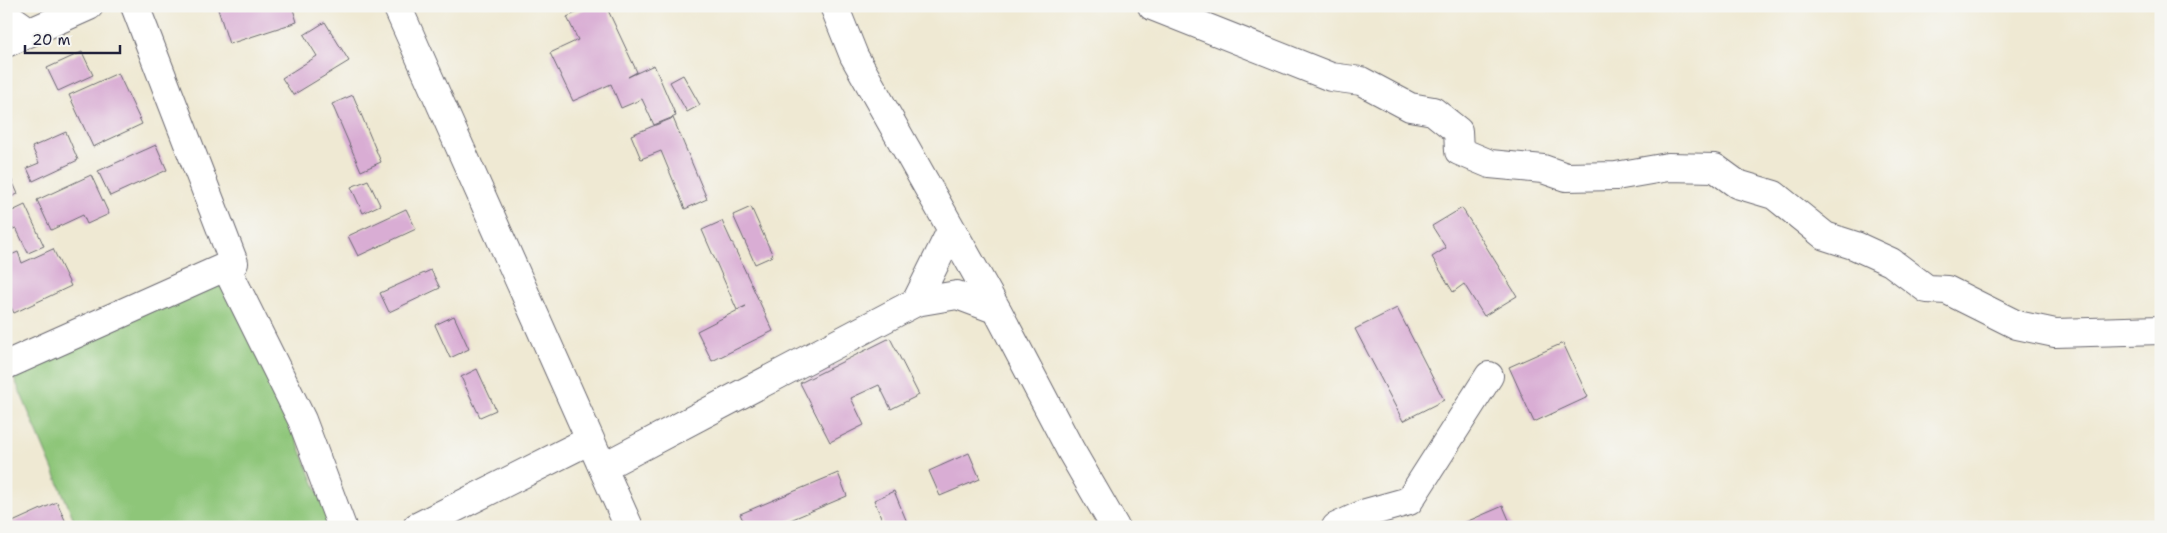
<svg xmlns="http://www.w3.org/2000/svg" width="2167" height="533" viewBox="0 0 2167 533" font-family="'Shantell Sans',sans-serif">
<rect width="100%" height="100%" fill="#f6f6f2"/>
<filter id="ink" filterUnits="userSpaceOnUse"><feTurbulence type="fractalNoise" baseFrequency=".02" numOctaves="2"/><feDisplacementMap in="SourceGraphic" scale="10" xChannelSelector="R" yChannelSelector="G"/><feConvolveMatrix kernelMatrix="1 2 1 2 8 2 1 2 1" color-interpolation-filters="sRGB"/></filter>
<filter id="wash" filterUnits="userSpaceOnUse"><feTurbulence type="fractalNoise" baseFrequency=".0096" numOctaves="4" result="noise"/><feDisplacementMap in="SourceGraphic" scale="20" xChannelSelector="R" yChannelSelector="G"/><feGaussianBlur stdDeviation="1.12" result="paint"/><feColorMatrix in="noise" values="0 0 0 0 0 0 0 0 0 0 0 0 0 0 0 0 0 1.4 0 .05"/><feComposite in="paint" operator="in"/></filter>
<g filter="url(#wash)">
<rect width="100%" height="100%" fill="#efe9d3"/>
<path fill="#8ec679" stroke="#58745a" d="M226,267L332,527H77L13,375Z"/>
<g id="blocks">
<path fill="#d9add4" d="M217,6H292L297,22L229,44Z
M591,6H606L637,72L628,77L654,65L676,116L654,125L642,99L621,108L611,84L573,101L550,53L578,40L567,17Z
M325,22L349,61L293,95L282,78L317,56L304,35Z
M82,52L93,75L58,91L47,68Z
M118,73L142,124L93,147L69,95Z
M683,75L700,105L687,112L670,82Z
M353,95L381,162L361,171L332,104Z
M673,118L707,199L685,209L661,151L641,159L631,135Z
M66,132L78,160L33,181L27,168L39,163L32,147Z
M156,145L167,170L110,196L98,171Z
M6,167L18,194L6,199Z
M91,175L109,214L87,224L83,215L51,230L37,200Z
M368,180L380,205L363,213L351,187Z
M25,205L44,246L28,253L16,228L6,232V214Z
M751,207L773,256L755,264L733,215Z
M1462,208L1517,296L1484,316L1464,284L1453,292L1432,257L1446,248L1432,226Z
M406,209L416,229L358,256L348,236Z
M722,221L773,331L712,361L697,331L746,306L737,310L702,230Z
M53,249L71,286L14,313L6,298V257L18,252L22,263Z
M431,270L440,288L389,312L380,293Z
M1397,308L1444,400L1403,421L1355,329Z
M454,316L469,349L450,358L435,325Z
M890,338L919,395L891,409L879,385L851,398L864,425L830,442L800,383Z
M1563,343L1588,397L1534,422L1509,367Z
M477,369L496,410L480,417L461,377Z
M969,453L980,479L940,496L929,471Z
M838,473L847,496L774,527H746L740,514Z
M894,491L909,527H885L874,500Z
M57,502L68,527H6V525Z
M1503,506L1512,527H1459V525Z"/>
</g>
</g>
<g filter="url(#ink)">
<use href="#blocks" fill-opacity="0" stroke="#6a6870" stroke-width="1"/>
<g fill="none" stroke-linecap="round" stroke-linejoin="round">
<g stroke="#6a6870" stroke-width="30">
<path id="minor" d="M397,6L629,527
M834,6L854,56L997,310L1070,449L1115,527
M1152,6L1331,77L1361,81L1410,107L1433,111L1458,131L1459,151L1490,164L1543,169L1566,177L1616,176L1668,167L1715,168L1737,184L1774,195L1825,236L1856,246L1891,262L1927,289L1947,290L2017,325L2055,333L2161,330
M6,15L30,32
M6,43L89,6
M226,267L302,420L342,527
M916,302L951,231
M6,365L234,263L135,6
M603,467L916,302L957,295L997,310
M417,527L590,440
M1336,527L1366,513L1409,501L1489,376"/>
</g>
<use href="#minor" stroke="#fff" stroke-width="28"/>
</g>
</g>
<rect width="2167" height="533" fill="none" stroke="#f6f6f2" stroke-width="25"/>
<path d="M25 45v8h95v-8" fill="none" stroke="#22223b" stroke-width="2.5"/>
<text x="32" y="45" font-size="15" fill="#22223b" stroke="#f6f6f2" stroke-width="4" paint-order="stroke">20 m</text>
</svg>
